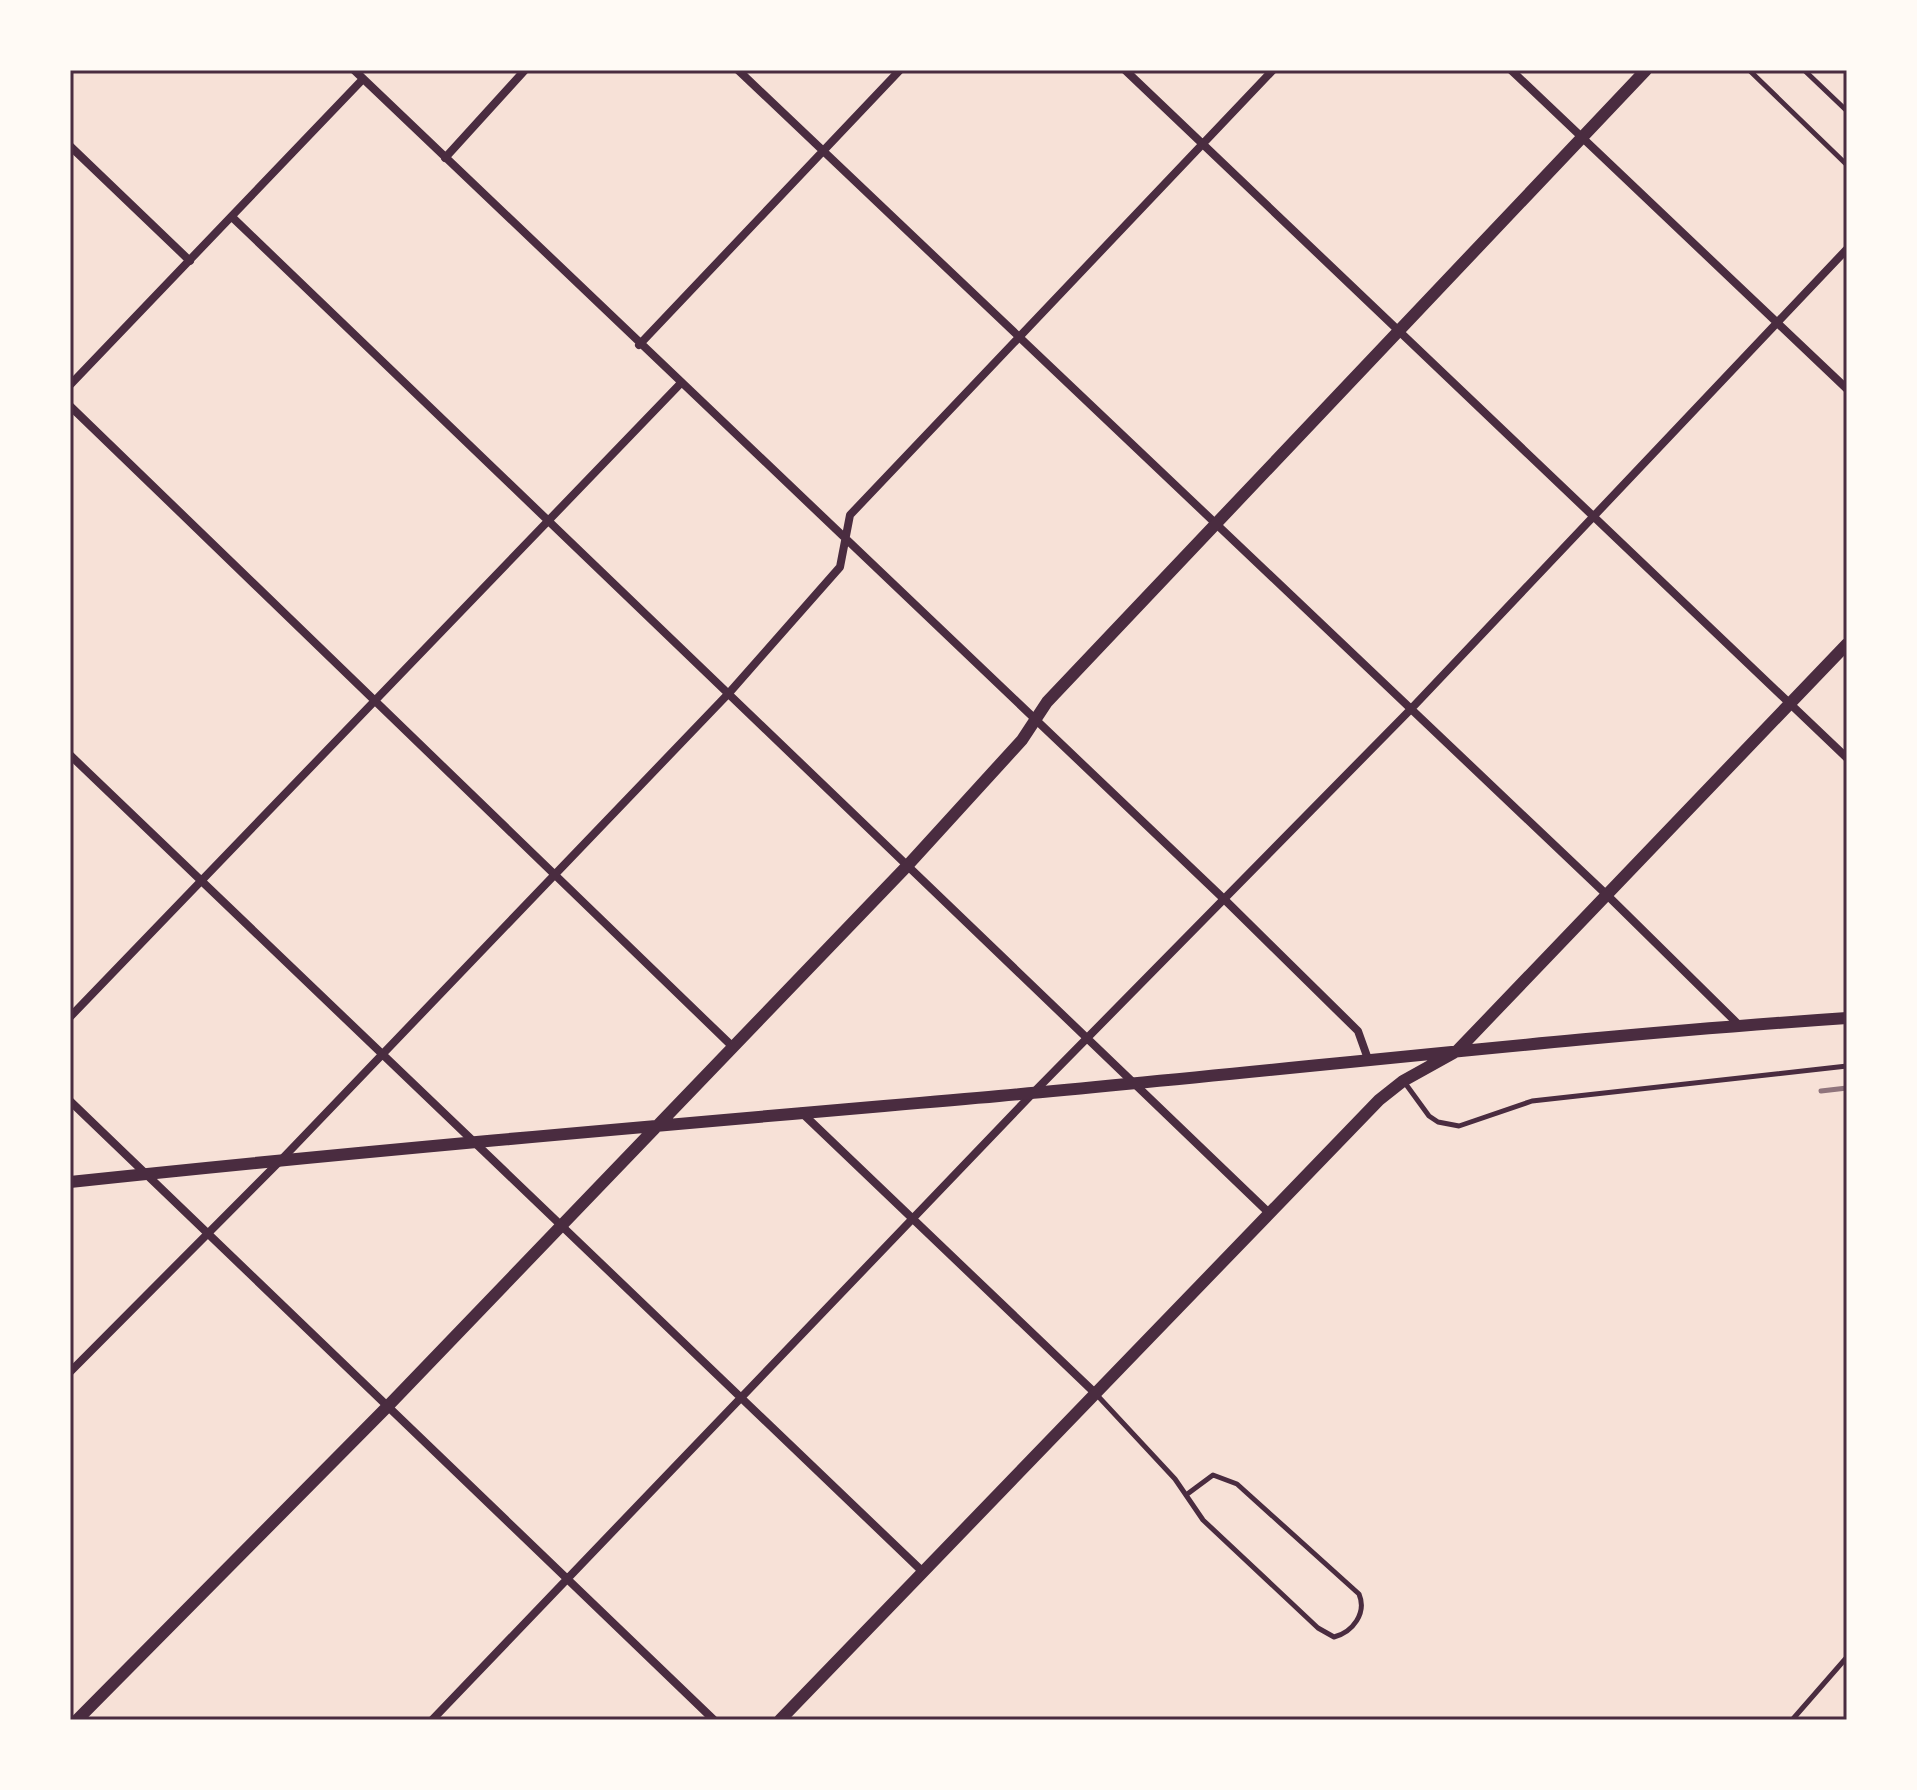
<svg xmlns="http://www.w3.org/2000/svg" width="1917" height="1790" viewBox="0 0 1917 1790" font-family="Overpass,sans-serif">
<rect width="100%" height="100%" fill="#f7e1d7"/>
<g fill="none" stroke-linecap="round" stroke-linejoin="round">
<path stroke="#4a2c40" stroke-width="5" d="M1749,70L1847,165
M1804,70L1847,111
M1405,1083L1429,1116L1438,1122L1459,1126L1532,1101L1847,1066
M1096,1394L1175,1479L1203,1520L1318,1628L1334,1637C1353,1632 1367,1613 1359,1594L1237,1484L1213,1475L1186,1495
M1792,1720L1847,1657"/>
<path stroke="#4a2c40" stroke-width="8" d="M354,70L1226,901L1358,1031L1368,1059
M738,70L1608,896L1739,1025
M1125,70L1847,758
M1511,70L1847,389
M70,146L190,261
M445,158L525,70
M232,217L1268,1212
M639,345L900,70
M70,385L363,79
M70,406L733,1047
M70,755L922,1571
M70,1017L681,383
M70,1101L714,1720
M801,1112L1095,1393
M70,1372L281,1160L729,693L840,567L850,515L1273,70
M432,1720L1034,1092L1410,710L1847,249"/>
<path stroke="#4a2c40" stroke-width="12" d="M70,1182C379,1149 689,1123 999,1096C1281,1071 1564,1037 1847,1018
M77,1720L387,1407L908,865L1022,740L1047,702L1646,70
M780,1720L1379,1100L1403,1081L1457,1051L1847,644"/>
<path stroke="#8f747c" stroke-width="5" d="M1821,1091L1847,1088"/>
</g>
<rect width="1917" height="1790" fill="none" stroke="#fffaf5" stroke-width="144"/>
<rect x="72" y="72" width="1773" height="1646" fill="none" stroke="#4a2c40" stroke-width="3"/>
</svg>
